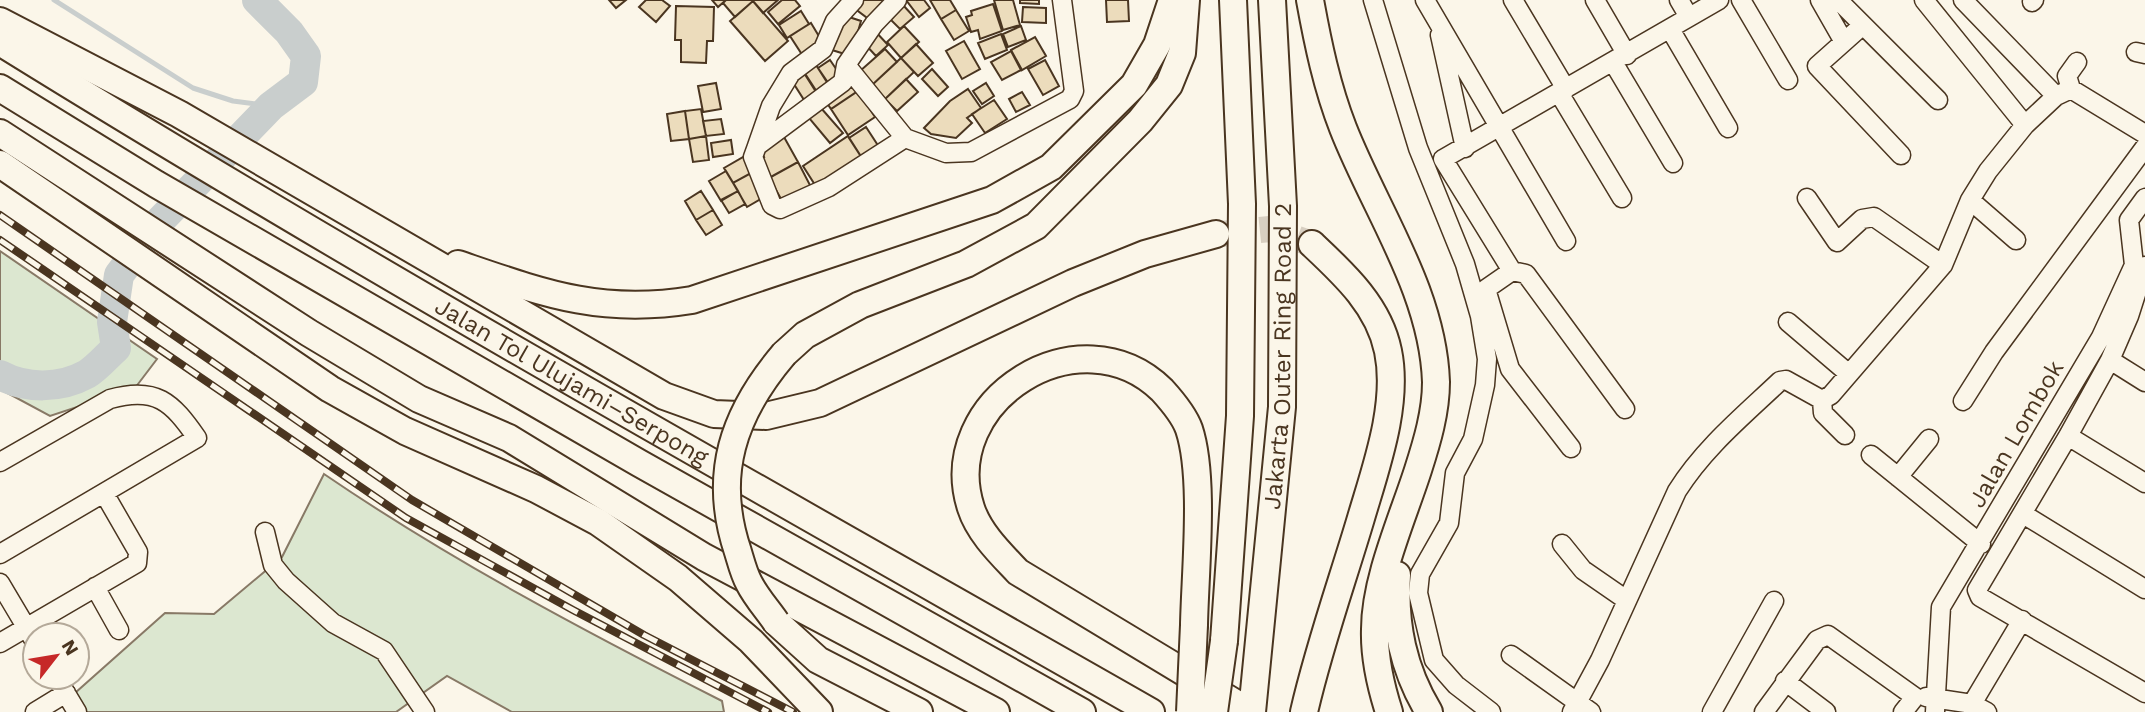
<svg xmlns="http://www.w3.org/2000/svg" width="2145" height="712" viewBox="0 0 2145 712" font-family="'Work Sans',sans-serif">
<rect width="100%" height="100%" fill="#fbf6e9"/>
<path fill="#dce7d0" stroke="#887966" stroke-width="2" d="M0,251L157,359L135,388L50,416L0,389Z
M324,474C450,560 586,632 722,701L724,712H512L447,676L396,712H86L75,693L165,613L214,614L282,557Z"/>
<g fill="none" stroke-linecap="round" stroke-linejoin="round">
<path stroke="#c9cecd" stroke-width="5" d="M54,0L193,88L233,101L271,106"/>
<path stroke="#c9cecd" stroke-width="30" d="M0,375C26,389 60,389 87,374C97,368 107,356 116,348L112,322L119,275L157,224L271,106L303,82L306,56L289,32L257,0"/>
</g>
<path fill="#ecdcbc" stroke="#4a3520" stroke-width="2" d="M609,0H626L616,8Z
M646,0H662L670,6L656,22L639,7Z
M712,0H726L718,7Z
M726,0H752L753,1L735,17L723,3Z
M752,0H778L763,13Z
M782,0H795L800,6L778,24L768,12Z
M861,0H892L874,23L854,8Z
M906,0H924L930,8L919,17Z
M930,0H950L956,10L941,19Z
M994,0H1013L1020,25L1003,30Z
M1020,0H1039V4L1020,3Z
M1106,0H1128L1129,21L1107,22Z
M753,1L788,41L765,61L730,21Z
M993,4L1002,31L980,39L978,30L971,32L966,17L972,15L971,11Z
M903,5L914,17L900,29L889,18Z
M676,6L714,7L713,41H707L706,63L681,62V40H675Z
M1023,7L1046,8V23L1022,22Z
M956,10L969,31L954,40L941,19Z
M801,11L809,24L787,38L779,25Z
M843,15L861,21L851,56L832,50Z
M811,23L823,43L803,56L790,36Z
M904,26L919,42L901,58L887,42Z
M1021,26L1026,40L1008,47L1003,34Z
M875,31L888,45L876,56L863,42Z
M1001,34L1007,50L985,59L978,43Z
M1035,37L1046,56L1022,70L1011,50Z
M964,41L980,69L962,79L946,51Z
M916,44L933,63L918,76L901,58Z
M885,49L897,62L872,85L860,71Z
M1011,51L1021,70L1002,80L991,62Z
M901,58L914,72L885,99L872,85Z
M830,60L843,79L831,87L818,68Z
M1045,60L1059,86L1043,95L1028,69Z
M816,65L830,87L819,95L804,72Z
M932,69L948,87L938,96L922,79Z
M804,73L818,95L806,103L792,81Z
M850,79L858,91L831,109L823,97Z
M906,79L918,92L897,111L885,99Z
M716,83L721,109L703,112L698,86Z
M986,83L994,96L982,104L973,91Z
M968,89L981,108L967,118L972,123L956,138L931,134L924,128L950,101Z
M858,91L875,117L848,135L831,109Z
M1022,92L1030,105L1016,112L1009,99Z
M994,100L1007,119L985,133L972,114Z
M821,108L843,133L830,143L809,118Z
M701,109L706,136L689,139L685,111Z
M685,111L689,139L671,141L667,114Z
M721,119L724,134L706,136L703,121Z
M866,127L879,147L862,158L849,138Z
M706,136L709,160L693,162L689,139Z
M848,136L862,158L817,188L803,166Z
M784,137L798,162L769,178L759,159L764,157L760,150Z
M731,140L733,154L713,157L711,143Z
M745,156L753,172L733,183L724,168Z
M798,162L812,189L784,204L769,178Z
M726,171L738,191L721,201L709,181Z
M751,173L764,197L747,207L733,183Z
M701,191L713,210L696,220L685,201Z
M738,191L745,204L729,213L721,200Z
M713,210L722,225L706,235L696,220Z"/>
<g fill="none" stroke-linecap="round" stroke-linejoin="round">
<path stroke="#d8cfc1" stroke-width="26" stroke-dasharray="26 13" stroke-linecap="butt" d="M1221,234L1270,229L1312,244"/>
<g stroke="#4a3520" stroke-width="21">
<path id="minor" d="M897,0L874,24L846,65L843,82L757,146L753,157L772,205L780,209L829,187L905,138
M1373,0L1418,148L1465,264L1480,316L1487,359L1485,385L1473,439L1455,473L1449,523L1420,574L1418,593L1434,660L1456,685L1491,712
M1425,0L1566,241
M1513,0L1566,89
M1595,0L1627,55
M1679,0L1689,17
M1741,0L1788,80
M1820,0L1844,42
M1838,0L1938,100
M1924,0L2025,125
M1963,0L2056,96
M2032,2L2034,0
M1863,25L1817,66L1901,155
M1670,29L1728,128
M1440,35L1465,148
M2136,52L2145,54
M1613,62L1673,163
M846,65L905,138L946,153L971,152L1070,99L1074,91L1062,0
M2071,89L2145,134
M2071,89L2067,76L2077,62
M1559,93L1622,198
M757,146L771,106L791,73L823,49L835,21L854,0
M1807,198L1837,242L1862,219L1874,217L1943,265
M1970,200L2016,240
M2145,266L2129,316L2110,360L2068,436L1977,590L1980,597L2145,693
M1512,271L1486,289L1510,369L1571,448
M1788,322L1849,374
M2110,360L2145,382
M1822,400L1831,395L1943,265L1970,200L1988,171L2025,125L2056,96L2071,89
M1822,400L1823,413L1845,435
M1963,401L1994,352L2145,147
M1625,409L1526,274L1512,271L1443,159L1719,0
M2068,436L2145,483
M1871,455L1981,544
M0,462L110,399C156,386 172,402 197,438L0,554
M1898,477L1929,439
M2023,514L2145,589
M265,532L273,565L286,581L333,623L384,651L425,712
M1562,544L1583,570L1625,599
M0,583L35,642
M95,587L119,630
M0,643L137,563L138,552L104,493
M1511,655L1591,712
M56,677L77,712
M1785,681L1826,712
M1926,697L1972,704L1987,712
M1972,704L2022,620
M35,712L66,693
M1572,712L1600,660L1677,491C1704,448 1743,416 1780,381L1786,380L1822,400
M1712,712L1774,601
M1764,712L1817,640L1828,635L1915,697
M1903,712L1915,697
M1935,712L1941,607L2101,337L2134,265L2129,220L2145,198"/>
</g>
<g stroke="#4a3520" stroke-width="30">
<g id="highway">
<path d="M1310,0C1318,44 1327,87 1343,128C1375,210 1433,291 1436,382C1436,412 1427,442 1418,470C1403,517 1375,579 1375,629C1374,658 1380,684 1389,712"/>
<path d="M0,21L179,114L664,396L714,414L766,416L820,403L1073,283L1145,254L1216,234"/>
<path id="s1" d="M0,42C377,276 765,492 1151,712"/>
<path d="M0,88L156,184L639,463L1082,712"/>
<path d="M0,133L309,333L419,399L509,438L704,557L996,712"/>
<path d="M0,164L330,389L405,431L536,489L598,522L678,578L751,641L819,712"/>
<path d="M458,264C543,293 600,315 692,300L992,200L1051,167L1134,85L1157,45L1172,0"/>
<path d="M784,354L805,335L860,305L966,264L1036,226L1140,121L1169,85L1182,53L1186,0"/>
<path d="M1397,575C1394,625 1403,669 1429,712"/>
<path d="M776,622L818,660L919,712"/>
<path d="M1194,625C1195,572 1205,477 1189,429C1184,415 1172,401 1162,390C1080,310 936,400 971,508C979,533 1001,554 1018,572L1250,712"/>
<path d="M1224,641L1240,416L1242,204L1233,0"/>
<path id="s2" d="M1252,712L1282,407L1283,206L1272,0"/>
<path d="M1304,712C1319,646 1342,582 1361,518C1376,467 1399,404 1388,351C1379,306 1344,274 1312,244"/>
</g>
</g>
<use href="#minor" stroke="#fbf6e9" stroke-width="18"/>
<use href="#highway" stroke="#fbf6e9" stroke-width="26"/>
<g stroke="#4a3520" stroke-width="8">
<path id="rail" d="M0,215L412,500L644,635L793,712
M0,240L406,518L573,610L768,712"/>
</g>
<use href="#rail" stroke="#fbf6e9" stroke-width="5" stroke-dasharray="16" stroke-linecap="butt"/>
<g stroke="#4a3520" stroke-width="30" stroke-linecap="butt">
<path id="highway-bridge" d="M776,622C767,609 756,597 749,583C744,574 741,562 738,552C712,475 733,414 784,354
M1190,712L1194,625
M1214,712L1224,641"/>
</g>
<use href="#highway-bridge" stroke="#fbf6e9" stroke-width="26"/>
</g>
<g text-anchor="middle" stroke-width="5" stroke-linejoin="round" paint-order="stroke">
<g font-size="24" fill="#4a3520" stroke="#fbf6e9">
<text dy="8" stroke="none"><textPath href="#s2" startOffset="357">Jakarta Outer Ring Road 2</textPath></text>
<text dy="8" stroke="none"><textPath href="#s1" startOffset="665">Jalan Tol Ulujami–Serpong</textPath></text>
<text transform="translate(2016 434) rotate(-60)" y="8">Jalan Lombok</text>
</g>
</g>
<g transform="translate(56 656) rotate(59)"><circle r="33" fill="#fbf6e9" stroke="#b4a999" stroke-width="2"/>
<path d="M0-5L12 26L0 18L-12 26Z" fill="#c62828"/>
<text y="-10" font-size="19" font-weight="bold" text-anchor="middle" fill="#4a3520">N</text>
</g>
</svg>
